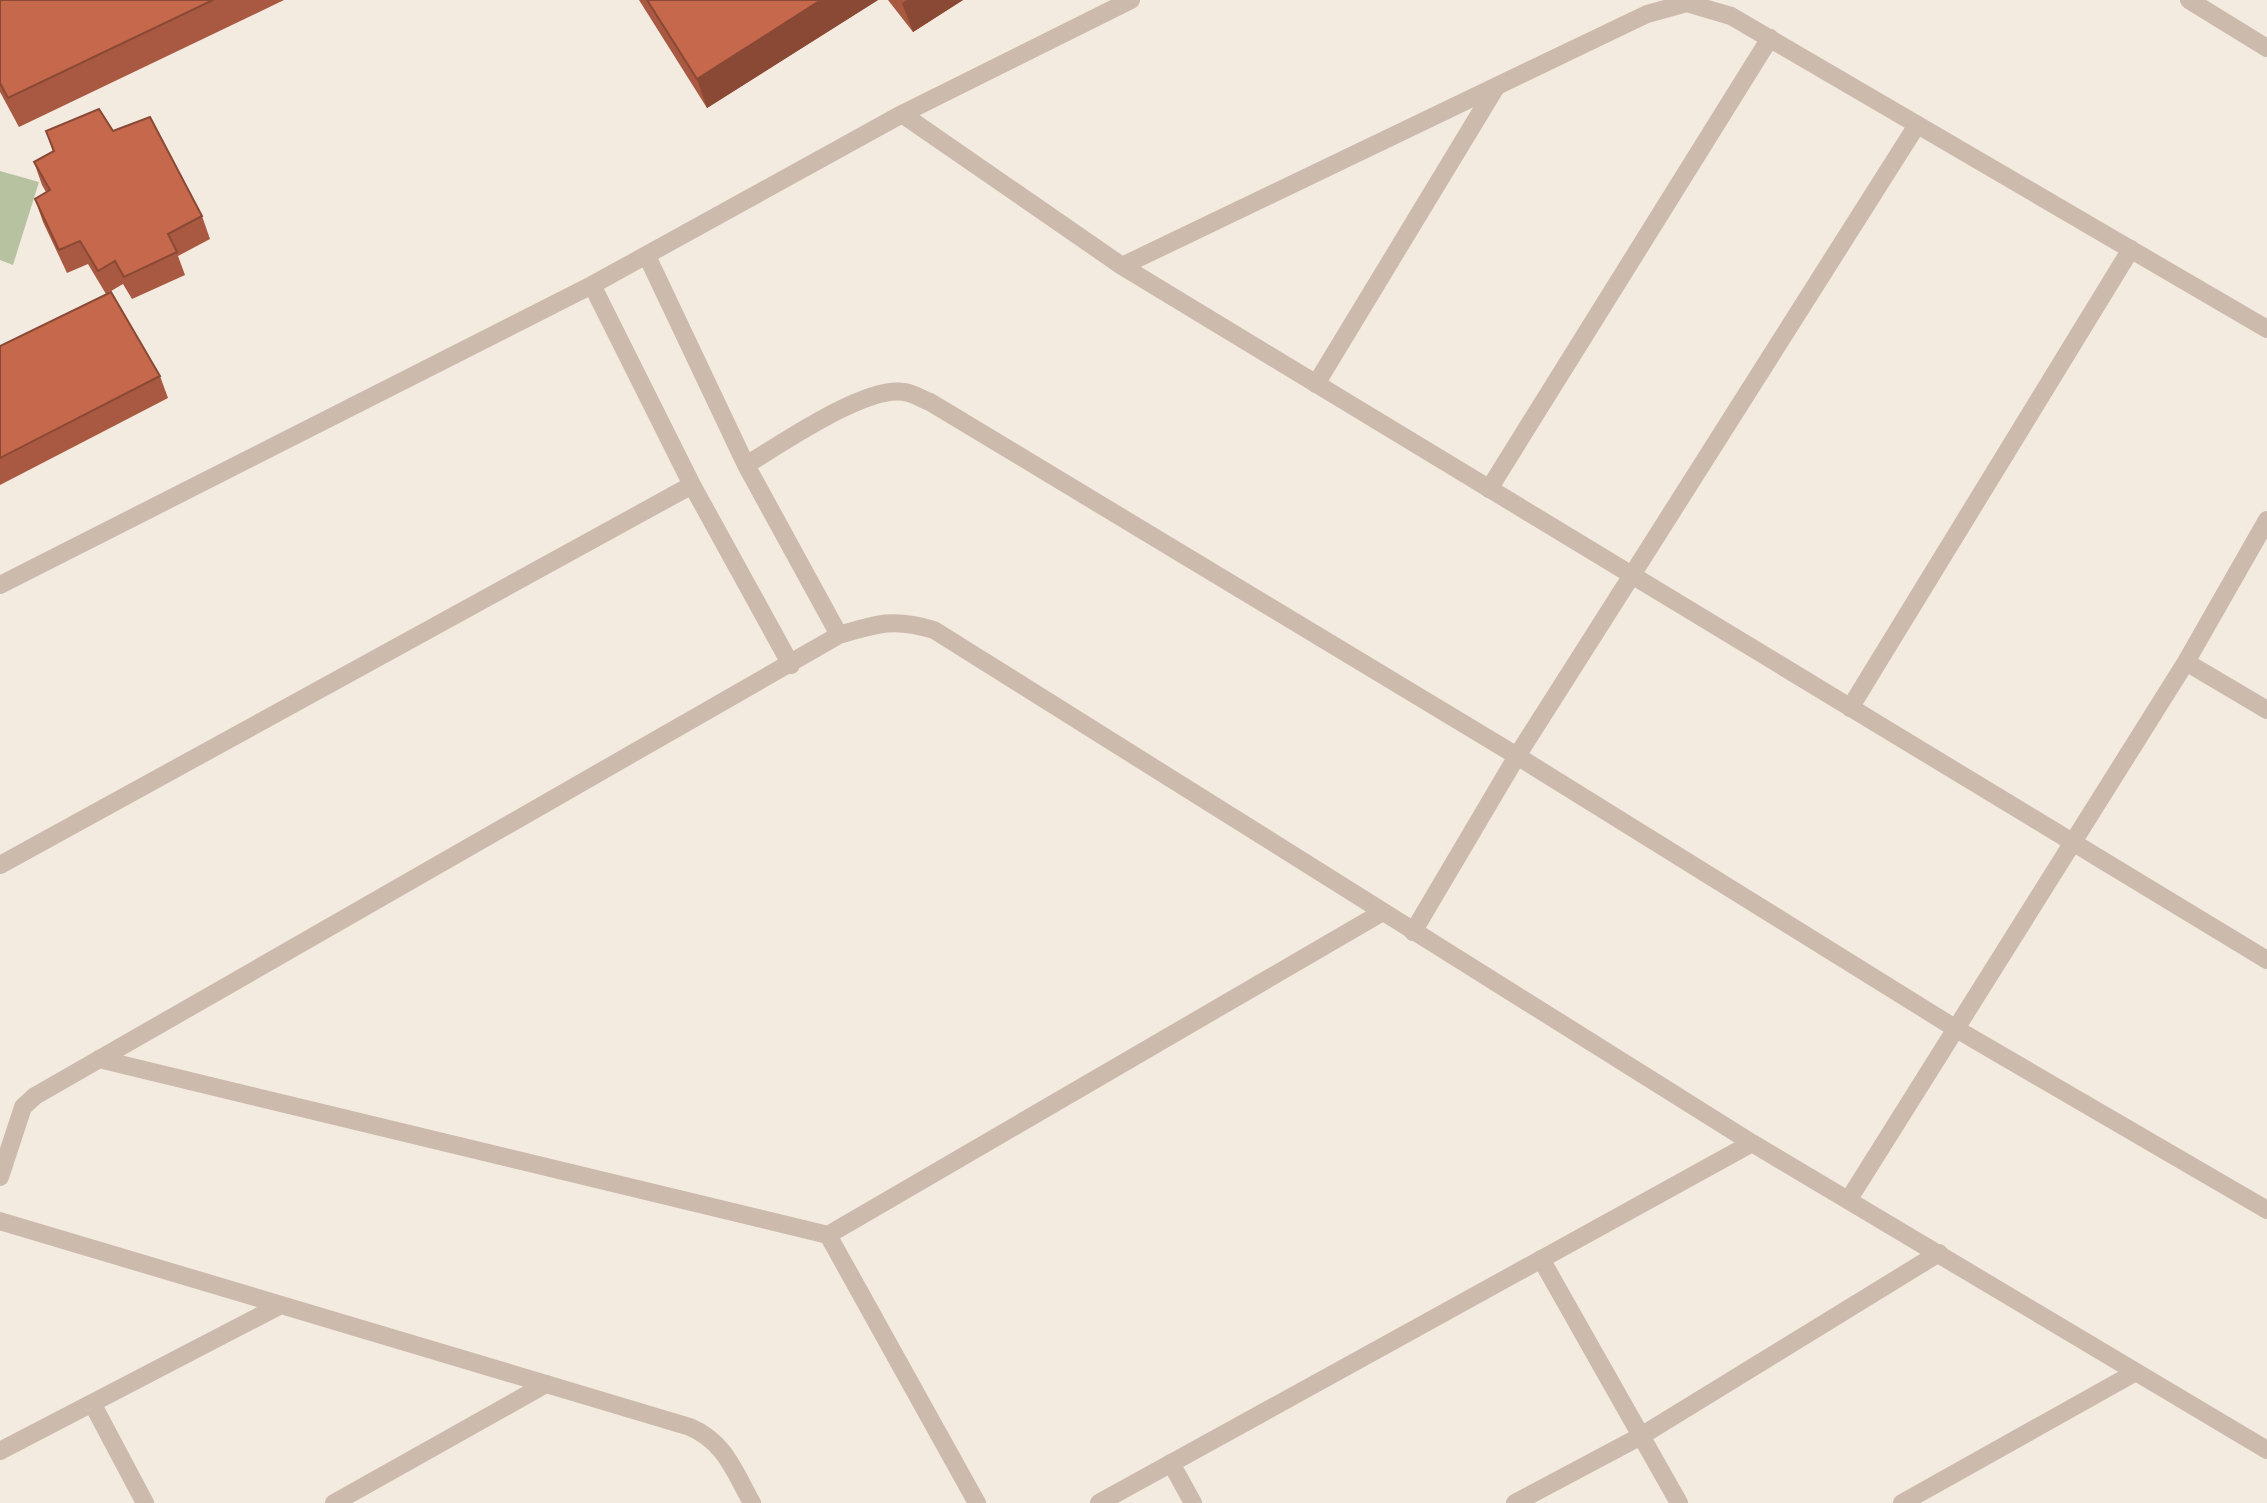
<svg xmlns="http://www.w3.org/2000/svg" width="2267" height="1503" viewBox="0 0 2267 1503" font-family="'Space Grotesk',sans-serif">
<rect width="100%" height="100%" fill="#f3eae0"/>
<path fill="#b7c3a0" d="M0,171L39,182L13,265L0,260Z"/>
<g fill="none" stroke-linecap="round" stroke-linejoin="round">
<path stroke="#ccbaac" stroke-width="18" d="M1316,384L1496,87
M1489,489L1770,38
M1632,575L1917,125
M1541,1259L1679,1503
M1171,1463L1193,1503
M334,1503L546,1384
M1515,1503L1641,1436L1939,1253"/>
<path stroke="#ccbaac" stroke-width="18" d="M902,114L1122,266L2267,960
M647,256L746,465L839,635
M1122,266L1647,14L1687,3L1731,16L2267,329
M592,285L692,485L791,665
M746,465C781,444 866,385 904,392C913,393 922,399 930,402L1517,756L1958,1030L2267,1210
M0,585L592,285L902,114L1131,0
M2186,662L2267,710
M1850,708L2131,249
M0,865L692,485
M1413,932L1517,756L1632,575
M99,1059L828,1235L1381,913
M0,1177L23,1107L35,1096L839,635C878,623 895,618 934,630L1752,1143L2267,1450
M1849,1199L2186,662L2267,520
M0,1221L690,1427C725,1442 734,1471 752,1503
M828,1235L977,1503
M92,1403L145,1503
M0,1451L279,1306
M1099,1503L1752,1143
M1902,1503L2136,1372"/>
<path stroke="#ccbaac" stroke-width="18" d="M2189,0L2267,48"/>
</g>
<path fill="#a95941" d="M0,0H284L19,127L0,92Z
M639,0H878L707,108Z
M888,0H963L913,32Z
M46,131H113L202,216L210,239L178,256L185,275L132,299L123,284L106,294L88,264L67,273L43,222L35,199L46,192L42,185L34,162L53,152Z
M0,346L160,376L168,398L0,485Z"/>
<path fill="#8a4935" d="M821,0H878L707,108L697,79Z
M907,0H963L913,32L902,3Z"/>
<path fill="#c5684c" stroke="#8a4935" stroke-width="2" d="M0,0H213L8,98L0,83Z
M647,0H821L697,79Z
M99,109L113,131L150,117L202,216L168,234L177,252L124,277L115,261L98,271L80,241L59,250L35,199L50,190L34,162L54,151L46,131Z
M111,292L160,376L0,458V346Z"/>
</svg>
